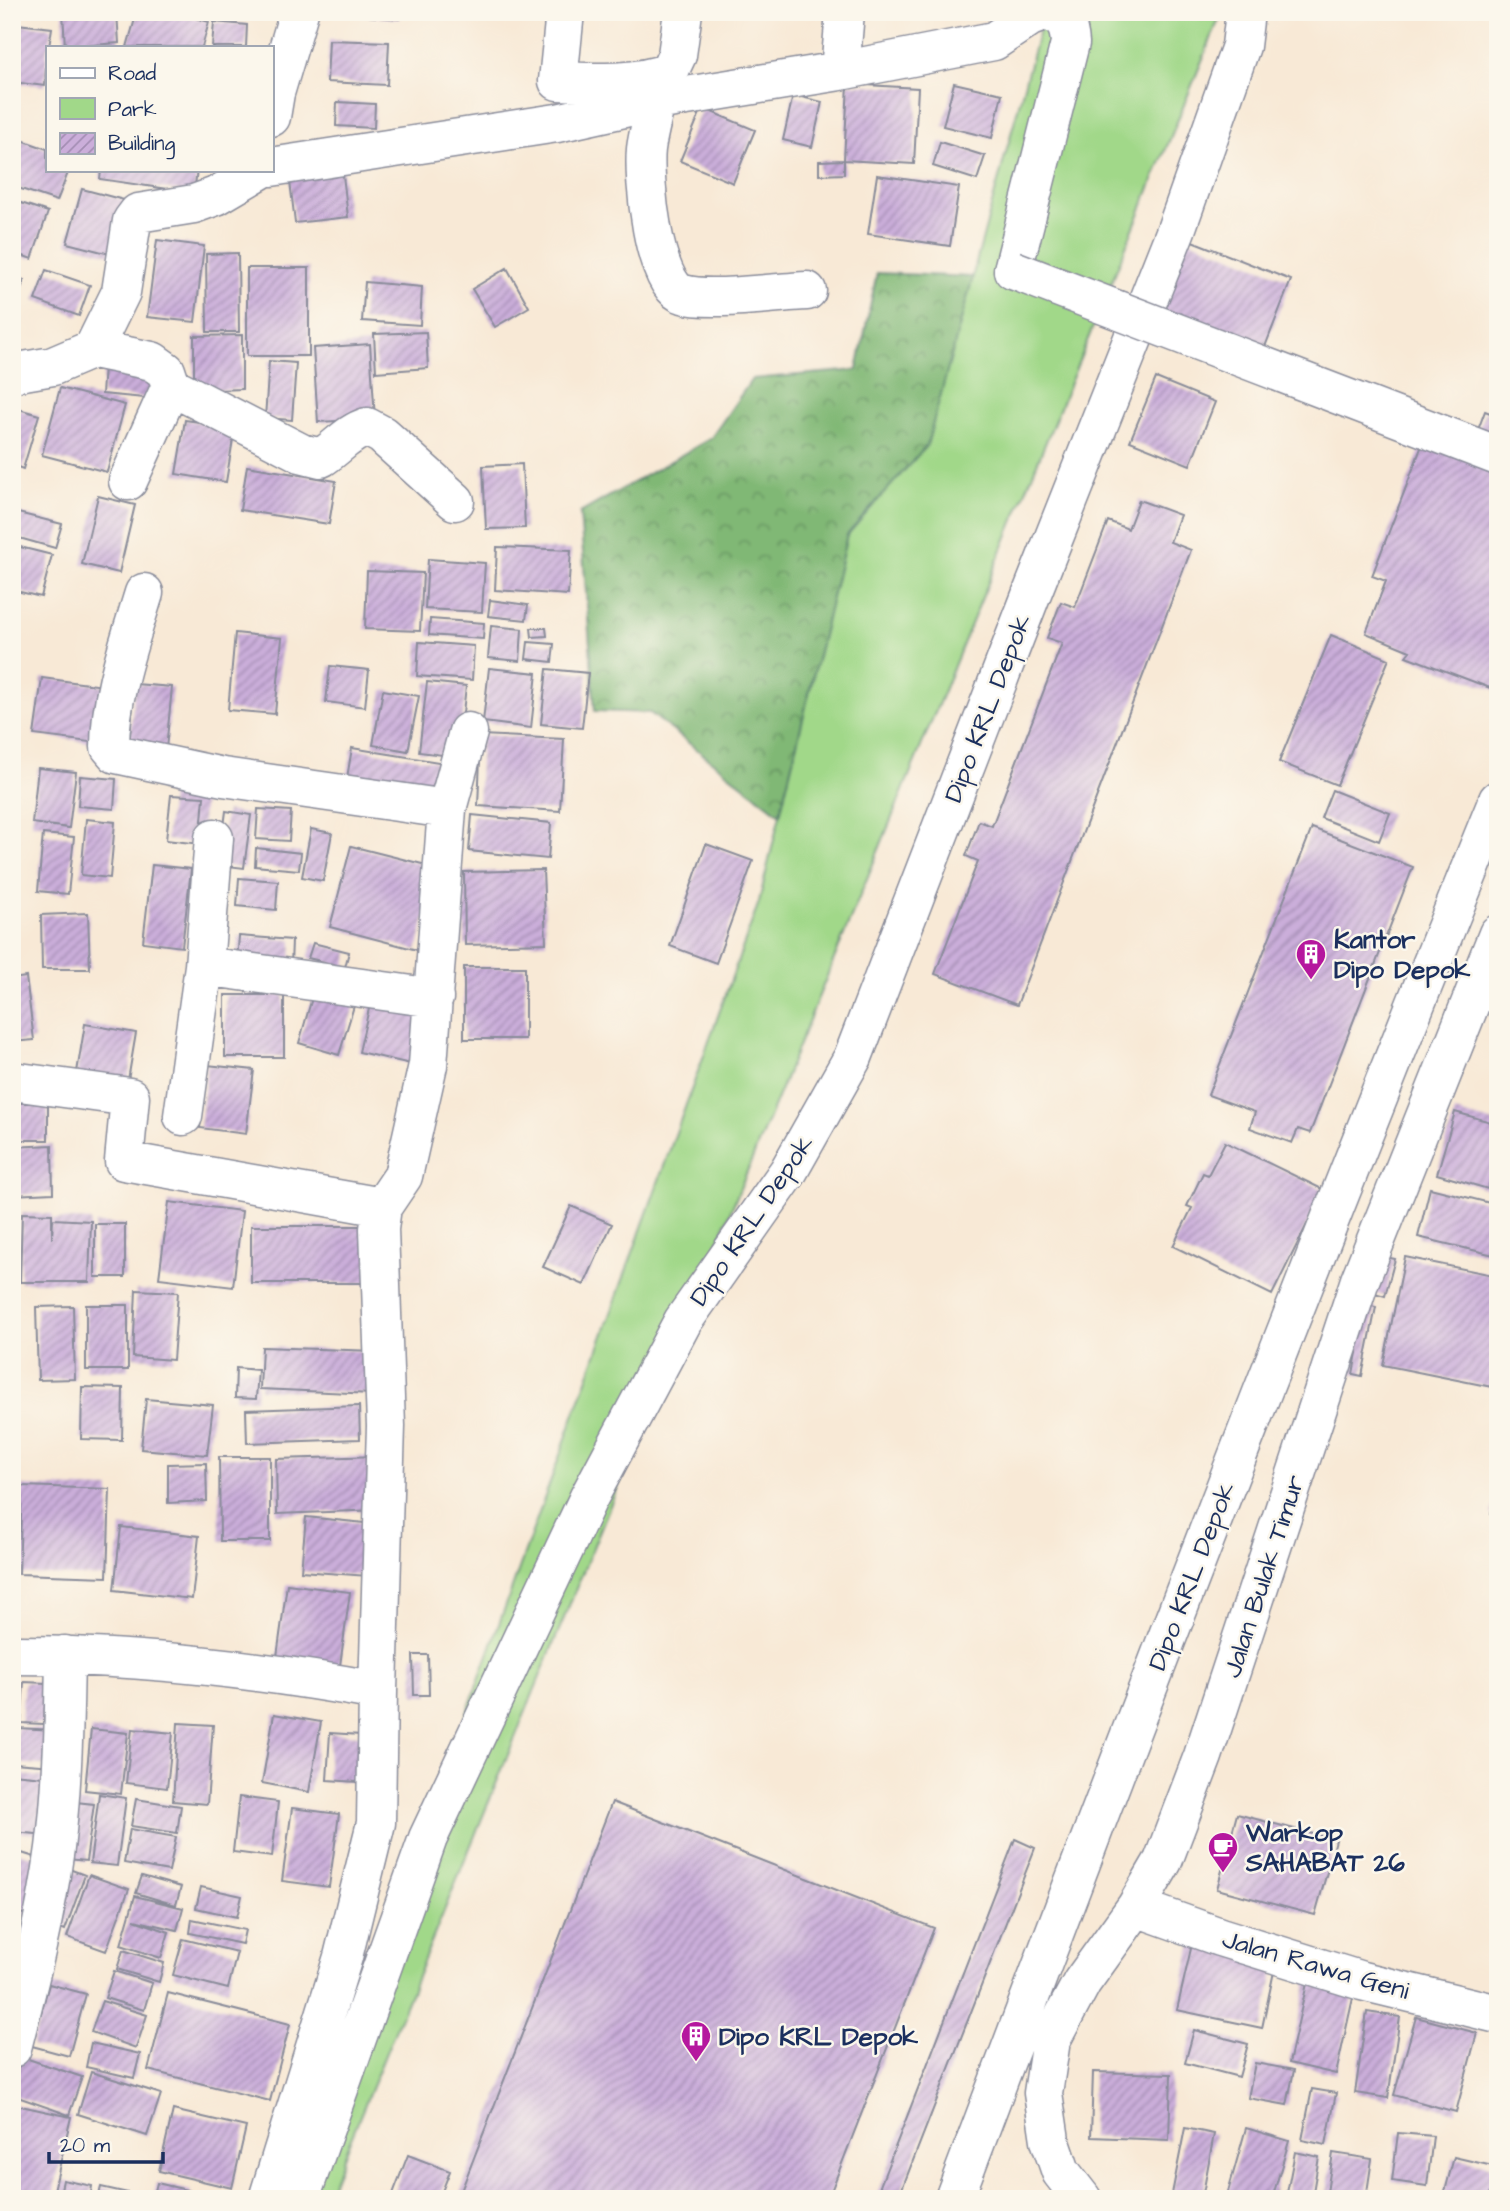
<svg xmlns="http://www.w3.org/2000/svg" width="1510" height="2211" viewBox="0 0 1510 2211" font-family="'Architects Daughter',sans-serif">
<defs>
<pattern id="forest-crowns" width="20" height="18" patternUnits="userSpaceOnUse" patternTransform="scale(1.75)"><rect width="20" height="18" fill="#80b875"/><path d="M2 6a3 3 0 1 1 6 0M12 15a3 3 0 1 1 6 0" fill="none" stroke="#689663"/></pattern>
<pattern id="building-hatch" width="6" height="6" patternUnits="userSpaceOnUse" patternTransform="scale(1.75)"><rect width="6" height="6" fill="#cbaeda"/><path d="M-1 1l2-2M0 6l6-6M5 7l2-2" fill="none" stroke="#a48eb4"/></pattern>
</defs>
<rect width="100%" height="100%" fill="#fbf7ec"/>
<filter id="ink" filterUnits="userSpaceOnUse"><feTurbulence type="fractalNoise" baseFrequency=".0143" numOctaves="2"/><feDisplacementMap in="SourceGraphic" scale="14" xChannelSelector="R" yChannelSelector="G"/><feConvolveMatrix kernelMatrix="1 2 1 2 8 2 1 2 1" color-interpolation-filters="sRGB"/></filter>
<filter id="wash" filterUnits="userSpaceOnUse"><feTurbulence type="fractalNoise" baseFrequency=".00686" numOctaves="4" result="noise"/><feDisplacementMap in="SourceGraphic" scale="28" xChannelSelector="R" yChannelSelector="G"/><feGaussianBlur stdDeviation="1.57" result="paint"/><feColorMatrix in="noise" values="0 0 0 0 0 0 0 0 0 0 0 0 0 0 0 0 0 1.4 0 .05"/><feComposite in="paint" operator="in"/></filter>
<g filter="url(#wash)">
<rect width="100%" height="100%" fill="#f8e9d6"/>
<path fill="#a1d889" stroke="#5e8474" stroke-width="2" d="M1044,12H1222L326,2199H292L759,902L847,535L927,444Z"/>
<path fill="url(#forest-crowns)" stroke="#4e746a" stroke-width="2" d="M877,273L973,277L927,445L847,535L780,814L650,713L595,711L580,513L711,438L752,379L857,370Z"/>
<g id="blocks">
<path fill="url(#building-hatch)" d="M63,12H117L119,43L65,47Z
M137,12H175L209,22L202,47H127Z
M346,12H400V19L346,14Z
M214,22L247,25L246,47H212Z
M17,24L52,28L49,47H47L45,86L12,82Z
M329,40L389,42L387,85L327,82Z
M954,83L1002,94L992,138L943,126Z
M848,84L918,88L914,164L844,160Z
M793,95L822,102L812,147L783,140Z
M337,102L375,104L374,128L336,126Z
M702,108L755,130L733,183L680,161Z
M16,138L47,149V170H69L57,201L12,186V149Z
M940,142L985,156L977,180L933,166Z
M844,160V174L819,175V161Z
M342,167L348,217L295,223L289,173Z
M101,170H197L194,193L100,179Z
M877,175L959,187L950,246L868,234Z
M82,189L124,200L110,254L67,243Z
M12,200L48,212L32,259L12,252Z
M1187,239L1291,280L1261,357L1156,316Z
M157,240L204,246L195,322L147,317Z
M238,253L239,332H207L206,254Z
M247,268H309V356H247Z
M507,268L529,307L495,327L472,289Z
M46,270L90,285L79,316L35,300Z
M12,276L24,280L13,315H12Z
M365,282L422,287L420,325L362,321Z
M426,332L428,368L376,372L374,334Z
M242,335V389L194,391V336Z
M370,344L375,419L318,422L313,348Z
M269,361L296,363L292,420L265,418Z
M104,367L157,371L155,399L102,394Z
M1156,378L1215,402L1190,465L1130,441Z
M60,388L125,405L107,472L42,455Z
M12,407L39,415L23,469L12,465Z
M1485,411L1498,416V447L1475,438Z
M185,420L235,427L226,482L176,474Z
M1424,440L1498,467V691L1406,656L1410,651L1366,633L1386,581L1372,576Z
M522,464L525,528L486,529L483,466Z
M247,466L336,481L329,524L240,510Z
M98,496L135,505L119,573L82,564Z
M1139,500L1180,515L1170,542L1191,550L1017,1005L935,974L978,861L966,856L979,821L992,826L1062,643L1047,638L1061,602L1075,607L1108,521L1128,529Z
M18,513L62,524L55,548L12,536Z
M12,545L52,555L41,597L12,590Z
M497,547L571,550L568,595L495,590Z
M428,559L485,563L482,612L425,609Z
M367,571L423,573L420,631L365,629Z
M490,600L528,605L526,620L488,616Z
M430,619L484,623L483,639L429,635Z
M491,626L522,629L520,661L488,658Z
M531,628H546L547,636L532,637Z
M235,633L282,638L275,714L228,710Z
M1331,635L1389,659L1337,785L1279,762Z
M419,642L474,646L472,680L417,676Z
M528,642L554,644L552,662L526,659Z
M330,666L369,670L365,707L326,702Z
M489,668L537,673L531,728L483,722Z
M547,669L588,673L582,728L541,724Z
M42,678L112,687L105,744L34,735Z
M427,682L466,686L458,757L419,752Z
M135,684L172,687L166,749L129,746Z
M383,690L419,696L408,751L373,745Z
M481,735L564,739L560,811L478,806Z
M352,748L445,763L438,805L345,790Z
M38,768L76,772L69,828L32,823Z
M80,776L116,779L114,809L78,806Z
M1332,790L1390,813L1379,841L1321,818Z
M171,795L204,797L200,844L166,840Z
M258,809L291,811L289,841L256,839Z
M226,811L251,815L244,868L219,865Z
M472,815L551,823L548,859L469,851Z
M86,819L115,822L110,878L81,875Z
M1312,828L1413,867L1310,1133L1298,1129L1292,1143L1250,1128L1255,1112L1208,1095Z
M311,829L332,833L323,881L302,877Z
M43,834L74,837L68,894L38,891Z
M706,844L753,861L716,963L670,946Z
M351,846L438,868L417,950L330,927Z
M256,848L301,853L299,870L255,866Z
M152,865L191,869L182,947L143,942Z
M543,870L546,943L465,945L464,872Z
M239,878L278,881L276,910L237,906Z
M88,913L90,969H42L41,915Z
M239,936L292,940L291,966L237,962Z
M313,943L349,952L345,967L308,958Z
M464,967H525V1039H464Z
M26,977L34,1040L12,1042V979Z
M316,984L357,996L339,1055L299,1043Z
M225,995H284V1057H225Z
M371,1000L426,1012L415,1065L359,1052Z
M85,1024L136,1033L127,1086L76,1078Z
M207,1065L254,1070L246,1134L200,1128Z
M12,1103H48V1140H12Z
M1455,1112L1498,1124V1156L1488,1189L1437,1174Z
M1225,1142L1324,1190L1272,1295L1173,1246L1192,1208L1187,1206L1203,1173L1208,1175Z
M52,1145L53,1193L12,1195V1147Z
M1430,1188L1498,1205V1256L1418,1237Z
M169,1202L242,1211L233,1287L159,1278Z
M571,1206L612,1224L584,1285L543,1267Z
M22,1213L52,1214V1239L53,1219L91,1221L89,1282H20Z
M95,1224H125V1277H95Z
M251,1226H368V1283H251Z
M1381,1256L1395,1259L1385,1296L1371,1292Z
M1405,1257L1498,1276V1359L1492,1387L1383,1365Z
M136,1290L178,1292L173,1360L133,1357Z
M86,1305H128V1370H86Z
M1366,1305L1376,1307L1362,1376L1353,1374Z
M73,1306L75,1379L38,1380L36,1307Z
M262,1347L375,1351L373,1394L260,1389Z
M236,1368L258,1370L256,1399L235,1398Z
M82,1387L123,1388L122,1440L81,1439Z
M146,1399L213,1405L207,1455L141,1449Z
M359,1406L360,1439L247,1443L246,1410Z
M381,1456L379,1510L277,1514L276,1459Z
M219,1457H270V1541H220Z
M206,1463L207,1501L168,1503V1464Z
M22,1486L110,1489L107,1577L19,1574Z
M1497,1487H1498V1515L1491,1514Z
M306,1517L374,1524L368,1576L301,1571Z
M121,1527L199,1536L192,1599L114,1590Z
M287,1584L350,1592L339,1673L276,1664Z
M413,1655H428L429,1695H414Z
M24,1682L46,1683L44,1724L21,1723Z
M274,1714L321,1722L309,1792L262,1783Z
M178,1723L213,1725L207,1804L173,1801Z
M17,1728L55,1730L53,1766L14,1763Z
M91,1729L128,1733L121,1794L85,1790Z
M132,1729L173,1733L167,1788L126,1783Z
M330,1733L361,1735L358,1782L327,1780Z
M12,1774L54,1778L49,1835L12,1832Z
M99,1794L126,1798L117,1866L90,1863Z
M239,1797L278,1802L272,1857L233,1852Z
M136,1799L181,1806L177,1833L131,1826Z
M66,1801L94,1804L86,1861L59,1858Z
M612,1802L934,1928L828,2199H458Z
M292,1808L339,1814L329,1887L282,1881Z
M1237,1814L1336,1840L1315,1915L1217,1889Z
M130,1829L176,1837L169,1871L124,1863Z
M1015,1839L1035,1848L898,2199H875Z
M12,1850L44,1860L26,1915L12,1910Z
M64,1867L85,1875L65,1930L44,1922Z
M89,1875L129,1889L106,1951L67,1937Z
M142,1876L181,1887L176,1905L136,1893Z
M201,1887L242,1896L237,1917L196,1908Z
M135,1896L183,1908L177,1930L134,1920L169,1932L161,1958L121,1945Z
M192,1919L245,1930L242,1944L190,1933Z
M183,1939L237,1952L228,1989L173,1975Z
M1192,1944L1276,1962L1262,2028L1177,2010Z
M123,1950L164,1963L159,1982L117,1969Z
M114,1971L152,1983L144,2010L105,1998Z
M1308,1979L1355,1989L1336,2074L1289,2063Z
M49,1984L86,1994L69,2056L32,2046Z
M168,1993L290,2024L270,2101L148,2070Z
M102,2001L147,2015L136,2048L91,2032Z
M1367,2012L1400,2017L1388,2098L1355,2093Z
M1416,2017L1477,2033L1456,2112L1394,2095Z
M1194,2030L1248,2044L1239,2077L1185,2063Z
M91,2043L140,2054L134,2078L86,2067Z
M22,2057L82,2077L69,2115L12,2095V2085Z
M1255,2063L1294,2070L1287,2105L1248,2098Z
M91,2072L161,2094L147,2136L78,2114Z
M1093,2072L1171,2074L1169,2140L1091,2137Z
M1312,2089L1336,2093L1326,2145L1302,2140Z
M12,2104L71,2117L52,2199H27L12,2195Z
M173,2110L246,2127L232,2188L159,2171Z
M1185,2128L1214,2134L1202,2199H1171Z
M1246,2128L1289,2141L1272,2199H1226Z
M1398,2133L1433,2136L1427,2186L1392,2181Z
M1295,2152L1319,2157L1312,2198L1287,2193Z
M1333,2153L1372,2159L1366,2199H1326Z
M408,2155L450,2171L439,2199H391Z
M1454,2157L1497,2167L1489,2199H1443Z
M63,2180L92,2186L90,2199H59Z
M157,2183L191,2191L189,2199H153Z
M101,2187L137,2195L136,2199H98Z"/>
</g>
</g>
<g filter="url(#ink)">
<use href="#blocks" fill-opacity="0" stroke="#8a8c9a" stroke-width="2"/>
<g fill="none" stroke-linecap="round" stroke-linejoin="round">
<g stroke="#8a8c9a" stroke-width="41">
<path id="minor" d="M565,12L558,81C596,82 633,85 669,72L677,55L683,12
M840,71L845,12
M656,101C653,117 648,133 646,149C643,177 653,286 683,294C710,302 776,292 807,291
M271,117L275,93L299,12
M271,167L557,123L656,101L840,71L994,41L1030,17L1043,12
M1013,270L1070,43C1069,28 1066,20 1051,12
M93,349L152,361L166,371L171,386L301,453L321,458C337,448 349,432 367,427L382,435L455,501
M12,373L53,366L93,349L121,292L132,221L138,213L194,204L216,196L260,170
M128,481L171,386
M144,593C129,643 110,695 110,747L116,754L223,777L447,809
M204,966L434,998
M12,1081L130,1097L124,1161L382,1207
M183,1116L204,966L214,838
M12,1655C135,1655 258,1669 378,1691L376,1823L343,1957L268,2199
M378,1691L386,1426L379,1229L382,1207L403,1176L428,1065L447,809L468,732
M1136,1907L1220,1937L1362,1981L1498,2014
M12,2048C29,1982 46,1916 55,1848C63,1784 64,1719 65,1655
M300,2199L428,1838L588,1499L683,1321L788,1172L853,1057L1030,598L1176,230L1241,46L1245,12
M954,2199C1130,1730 1309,1264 1498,800
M1082,2199L1061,2172L1050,2140L1043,2093L1051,2040L1082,1982L1136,1907L1163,1861L1203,1756L1360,1280L1498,934"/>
</g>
<use href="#minor" stroke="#fff" stroke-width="38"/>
<g stroke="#8a8c9a" stroke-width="41" stroke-linecap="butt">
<path id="minor-bridge" d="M1013,270L1498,456"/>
</g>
<use href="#minor-bridge" stroke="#fff" stroke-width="38"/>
</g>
</g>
<defs>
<g id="building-pin" transform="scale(1.575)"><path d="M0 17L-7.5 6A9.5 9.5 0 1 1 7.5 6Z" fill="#b5179e" stroke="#fbf7ec"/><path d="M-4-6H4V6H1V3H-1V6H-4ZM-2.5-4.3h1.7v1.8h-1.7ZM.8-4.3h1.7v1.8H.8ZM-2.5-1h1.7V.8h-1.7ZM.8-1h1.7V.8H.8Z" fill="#fff"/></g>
<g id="cafe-pin" transform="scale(1.575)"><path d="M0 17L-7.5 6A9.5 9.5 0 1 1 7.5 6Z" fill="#b5179e" stroke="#fbf7ec"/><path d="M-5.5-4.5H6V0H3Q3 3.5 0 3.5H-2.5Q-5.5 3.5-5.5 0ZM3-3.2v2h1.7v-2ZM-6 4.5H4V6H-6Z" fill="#fff"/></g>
</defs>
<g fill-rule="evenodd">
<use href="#building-pin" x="1311" y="954"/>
<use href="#cafe-pin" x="1223" y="1847"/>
<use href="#building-pin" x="696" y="2036"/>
</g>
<g text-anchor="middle" stroke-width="5" stroke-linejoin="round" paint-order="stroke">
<g font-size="26" fill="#1b2f5e" stroke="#fbf7ec">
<text transform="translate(987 708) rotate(-69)" y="9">Dipo KRL Depok</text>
<text transform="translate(751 1220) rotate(-56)" y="9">Dipo KRL Depok</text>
<text transform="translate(1191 1576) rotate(-69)" y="9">Dipo KRL Depok</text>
<text transform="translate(1263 1576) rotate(-72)" y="9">Jalan Bulak Timur</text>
<text transform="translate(1316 1964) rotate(16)" y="9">Jalan Rawa Geni</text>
</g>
<g font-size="26" font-weight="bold" fill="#1b2f5e" stroke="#fbf7ec" text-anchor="start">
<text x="1334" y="948">Kantor<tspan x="1334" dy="30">Dipo Depok</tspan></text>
<text x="1246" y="1841">Warkop<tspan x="1246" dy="30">SAHABAT 26</tspan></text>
<text x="719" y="2045">Dipo KRL Depok</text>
</g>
</g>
<rect width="1510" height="2211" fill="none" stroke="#fbf7ec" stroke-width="42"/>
<rect x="46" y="46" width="228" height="126" fill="#fbf7ec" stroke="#a1a7b3" stroke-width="2"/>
<rect x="60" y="68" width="35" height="10" fill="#ffffff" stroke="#a1a7b3" stroke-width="2"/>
<text x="108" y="80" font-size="21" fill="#1b2f5e">Road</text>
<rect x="60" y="98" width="35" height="21" fill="#a1d889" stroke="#a1a7b3" stroke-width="2"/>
<text x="108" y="116" font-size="21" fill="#1b2f5e">Park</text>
<rect x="60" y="133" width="35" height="21" fill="url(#building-hatch)" stroke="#a1a7b3" stroke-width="2"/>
<text x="108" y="150" font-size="21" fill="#1b2f5e">Building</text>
<path d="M49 2152v10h114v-10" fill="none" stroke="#1b2f5e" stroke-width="3.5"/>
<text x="60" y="2152" font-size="21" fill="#1b2f5e" stroke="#fbf7ec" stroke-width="5" paint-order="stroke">20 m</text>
</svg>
